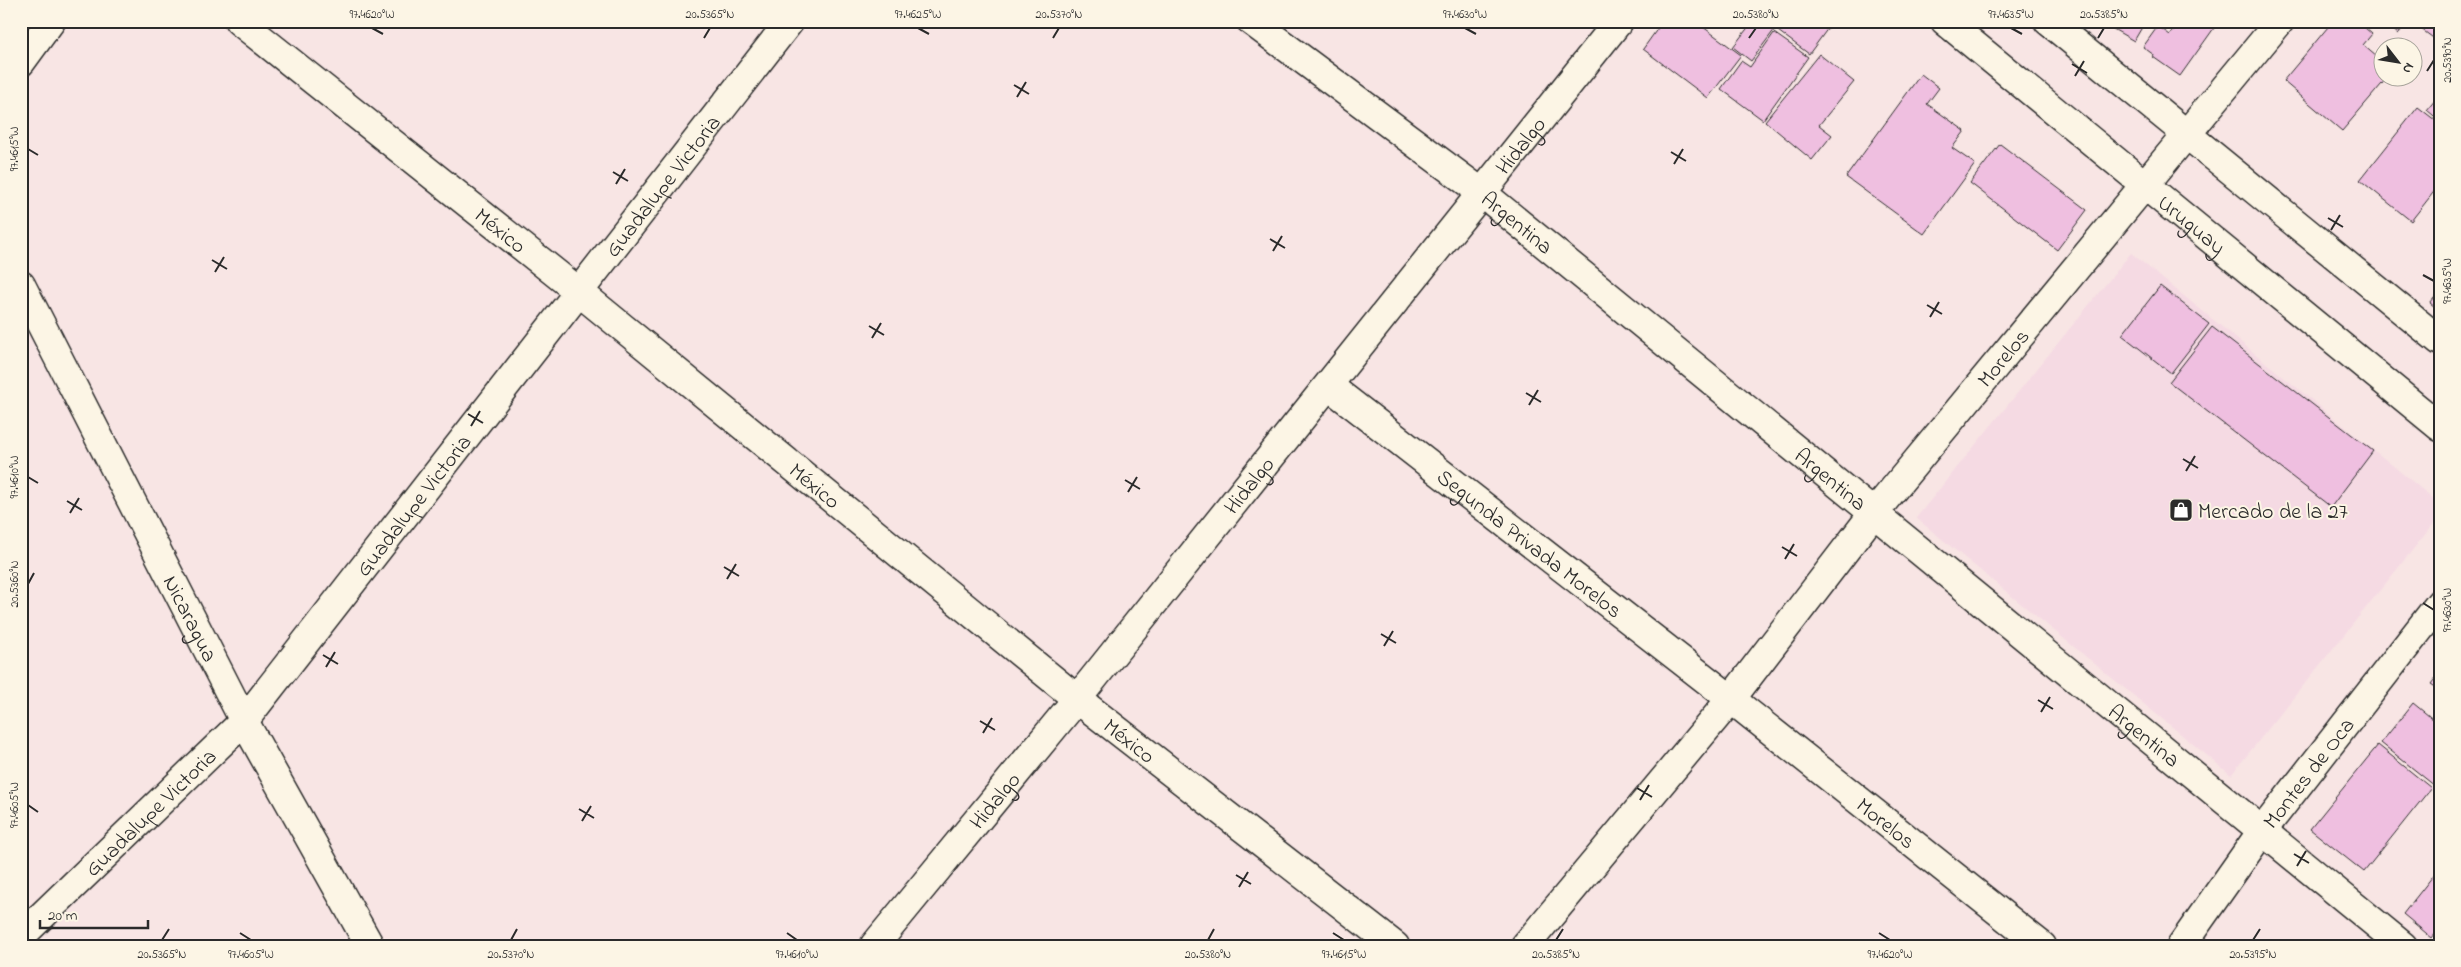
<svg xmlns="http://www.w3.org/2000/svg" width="2461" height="967" viewBox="0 0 2461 967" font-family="'Indie Flower',sans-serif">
<rect width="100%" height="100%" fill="#f8e5e4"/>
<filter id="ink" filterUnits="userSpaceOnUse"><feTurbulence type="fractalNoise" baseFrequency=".02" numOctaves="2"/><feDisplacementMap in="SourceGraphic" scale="10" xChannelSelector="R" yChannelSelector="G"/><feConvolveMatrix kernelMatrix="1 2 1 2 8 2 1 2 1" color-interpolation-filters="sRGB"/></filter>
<g filter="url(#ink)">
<path fill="#f5dae3" d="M2131,253L2440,504V516L2231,775L1916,518Z"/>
<path fill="#efbfe0" stroke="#2b2b2b" d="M1663,21H1695L1741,55L1708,98L1643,49Z
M1753,21H1781L1751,61L1733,47Z
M1785,21H1828L1831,24L1809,54L1778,31Z
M2104,21H2144L2145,22L2134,41L2103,23Z
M2180,21H2219L2180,76L2153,57L2154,55L2143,47L2158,26L2170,35Z
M2333,21H2357L2372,34L2363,45L2384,63V78H2387L2342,131L2283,81Z
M2383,21H2409L2398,34Z
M2414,21H2440V43L2413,23Z
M1774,33L1808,57L1763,120L1721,89L1741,61L1750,67Z
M1819,54L1854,82L1819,125L1832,135L1812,160L1765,121Z
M1921,74L1939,88L1927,104L1965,131L1952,148L1975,164L1924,234L1846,177Z
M2440,94V121L2427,110Z
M2418,107L2440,124V184L2411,221L2360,180Z
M2000,144L2087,210L2057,250L1970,183Z
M2160,286L2209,324L2171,373L2122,335Z
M2440,291V311L2430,303Z
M2212,327L2373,451L2331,507L2169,382Z
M2440,672V690L2431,684Z
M2413,703L2440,725V790L2381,743Z
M2378,745L2431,788L2364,872L2310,829Z
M2440,867V928L2432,938L2403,914Z"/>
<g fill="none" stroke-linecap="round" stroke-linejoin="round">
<g stroke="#2b2b2b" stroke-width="31">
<g id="minor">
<path id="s1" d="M239,21L578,291L1077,699L1395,946"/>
<path id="s2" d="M1251,21L1481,192L2403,946"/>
<path id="s3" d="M1945,21L2440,427"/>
<path d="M2048,21L2440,341"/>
<path d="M21,62L51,21"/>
<path id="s4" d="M21,285L244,721L370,946"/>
<path id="s5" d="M1329,386L1731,699L2042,946"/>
<path id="s6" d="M21,936L244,721L790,21"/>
<path id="s7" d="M874,946L1077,699L1619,21"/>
<path id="s8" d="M1525,946L1731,699L1873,514L2280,21"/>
<path id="s9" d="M2181,946L2262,831L2440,603"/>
</g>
</g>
<use href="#minor" stroke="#fcf5e5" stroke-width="28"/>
</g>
</g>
<path fill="none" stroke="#2b2b2b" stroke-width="2" d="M372,28L383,34M918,28L929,34M1465,28L1476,34M2011,28L2022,34M704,38L710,28M1053,38L1059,28M1749,38L1756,28M2098,38L2104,28M2072,64L2087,73M2427,71L2434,60M2075,76L2084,61M1014,85L1029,94M1017,97L1026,82M28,149L38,155M1671,152L1686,161M1674,164L1683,149M613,172L628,181M616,184L625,169M2328,218L2343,227M2331,230L2340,215M1270,239L1285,248M1273,251L1282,236M212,260L227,269M215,272L224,257M2423,275L2434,281M1927,305L1942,314M1930,317L1939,302M869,326L884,335M872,338L881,323M1526,393L1541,402M1529,405L1538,390M468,414L483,423M471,426L480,411M2183,459L2198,468M2186,471L2195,456M28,477L38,483M1125,480L1140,489M1128,492L1137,477M67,501L82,510M70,513L79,498M1782,547L1797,556M1785,559L1794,544M724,567L739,576M727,579L736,564M28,584L34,573M2423,603L2434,610M1381,634L1396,643M1384,646L1393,631M323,655L338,664M326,667L335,652M2038,700L2053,709M2041,712L2050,697M980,721L995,730M983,733L992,718M1637,788L1652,797M1640,800L1649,785M28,805L38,812M579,809L594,818M582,821L591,806M2294,854L2309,863M2297,866L2306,851M1236,875L1251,884M1239,887L1248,872M240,933L251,940M787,933L797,940M1333,933L1344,940M1879,933L1890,940M162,940L169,929M511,940L517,929M1208,940L1214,929M1556,940L1563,929M2253,940L2260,929"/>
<defs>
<g id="shop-square" transform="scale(1.25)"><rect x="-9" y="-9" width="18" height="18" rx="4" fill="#2b2b2b" stroke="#fcf5e5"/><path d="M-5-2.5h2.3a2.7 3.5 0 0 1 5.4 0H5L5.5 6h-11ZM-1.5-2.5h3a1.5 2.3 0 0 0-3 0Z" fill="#fff"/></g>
</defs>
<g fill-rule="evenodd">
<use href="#shop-square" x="2181" y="510"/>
</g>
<g text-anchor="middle" stroke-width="4" stroke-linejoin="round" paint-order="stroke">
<g font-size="22" fill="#2b2b2b" stroke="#fcf5e5">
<text dy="8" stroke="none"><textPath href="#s7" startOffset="1029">Hidalgo</textPath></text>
<text dy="8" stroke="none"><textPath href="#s6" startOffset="989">Guadalupe Victoria</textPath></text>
<text dy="8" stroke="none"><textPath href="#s2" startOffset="334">Argentina</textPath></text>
<text dy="8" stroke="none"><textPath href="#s3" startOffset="320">Uruguay</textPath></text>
<text dy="8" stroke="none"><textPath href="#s1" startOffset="335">México</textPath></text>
<text dy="8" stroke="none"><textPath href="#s8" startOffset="758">Morelos</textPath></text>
<text dy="8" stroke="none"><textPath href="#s2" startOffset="739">Argentina</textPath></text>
<text dy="8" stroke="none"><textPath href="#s1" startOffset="740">México</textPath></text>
<text dy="8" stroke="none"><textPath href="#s7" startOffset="594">Hidalgo</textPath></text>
<text dy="8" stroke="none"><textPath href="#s6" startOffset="584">Guadalupe Victoria</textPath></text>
<text dy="8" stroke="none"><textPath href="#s5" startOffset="255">Segunda Privada Morelos</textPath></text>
<text dy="8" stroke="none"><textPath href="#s4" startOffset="374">Nicaragua</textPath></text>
<text dy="8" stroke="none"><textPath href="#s2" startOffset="1144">Argentina</textPath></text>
<text dy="8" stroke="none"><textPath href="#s1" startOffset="1145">México</textPath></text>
<text dy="8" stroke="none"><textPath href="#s9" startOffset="215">Montes de Oca</textPath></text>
<text dy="8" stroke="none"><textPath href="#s7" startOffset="189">Hidalgo</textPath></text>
<text dy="8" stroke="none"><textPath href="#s6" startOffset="179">Guadalupe Victoria</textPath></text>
<text dy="8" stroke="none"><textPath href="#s5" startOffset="708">Morelos</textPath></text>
</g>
<g font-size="22" fill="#2b2b2b" stroke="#fcf5e5" text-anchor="start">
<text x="2198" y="518">Mercado de la 27</text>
</g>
</g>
<rect width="2461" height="967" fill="none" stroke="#fcf5e5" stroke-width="55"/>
<g transform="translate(2398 62) rotate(121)"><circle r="24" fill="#fcf5e5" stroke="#a8a49b"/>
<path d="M0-4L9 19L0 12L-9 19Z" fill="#2b2b2b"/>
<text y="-8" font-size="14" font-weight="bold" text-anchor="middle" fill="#2b2b2b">N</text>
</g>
<path d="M40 920v8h108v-8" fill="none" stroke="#2b2b2b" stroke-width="2.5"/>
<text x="48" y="920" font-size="15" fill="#2b2b2b" stroke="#fcf5e5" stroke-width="4" paint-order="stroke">20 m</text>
<rect x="28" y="28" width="2406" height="912" fill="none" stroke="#2b2b2b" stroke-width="2"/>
<g font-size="12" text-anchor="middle" fill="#2b2b2b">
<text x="372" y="18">97.4620°W</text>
<text x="710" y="18">20.5365°N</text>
<text x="918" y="18">97.4625°W</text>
<text x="1059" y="18">20.5370°N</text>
<text x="1465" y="18">97.4630°W</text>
<text x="1756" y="18">20.5380°N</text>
<text x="2011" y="18">97.4635°W</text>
<text x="2104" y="18">20.5385°N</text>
<text transform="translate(2447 60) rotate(-90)" y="4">20.5390°N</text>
<text transform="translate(14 149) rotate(-90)" y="4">97.4615°W</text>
<text transform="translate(2447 281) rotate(-90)" y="4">97.4635°W</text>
<text transform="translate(14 477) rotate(-90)" y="4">97.4610°W</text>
<text transform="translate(14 584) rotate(-90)" y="4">20.5360°N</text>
<text transform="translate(2447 610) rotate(-90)" y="4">97.4630°W</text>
<text transform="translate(14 805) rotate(-90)" y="4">97.4605°W</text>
<text x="162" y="958">20.5365°N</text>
<text x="251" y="958">97.4605°W</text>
<text x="511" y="958">20.5370°N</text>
<text x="797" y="958">97.4610°W</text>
<text x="1208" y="958">20.5380°N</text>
<text x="1344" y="958">97.4615°W</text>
<text x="1556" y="958">20.5385°N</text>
<text x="1890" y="958">97.4620°W</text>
<text x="2253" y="958">20.5395°N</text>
</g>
</svg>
